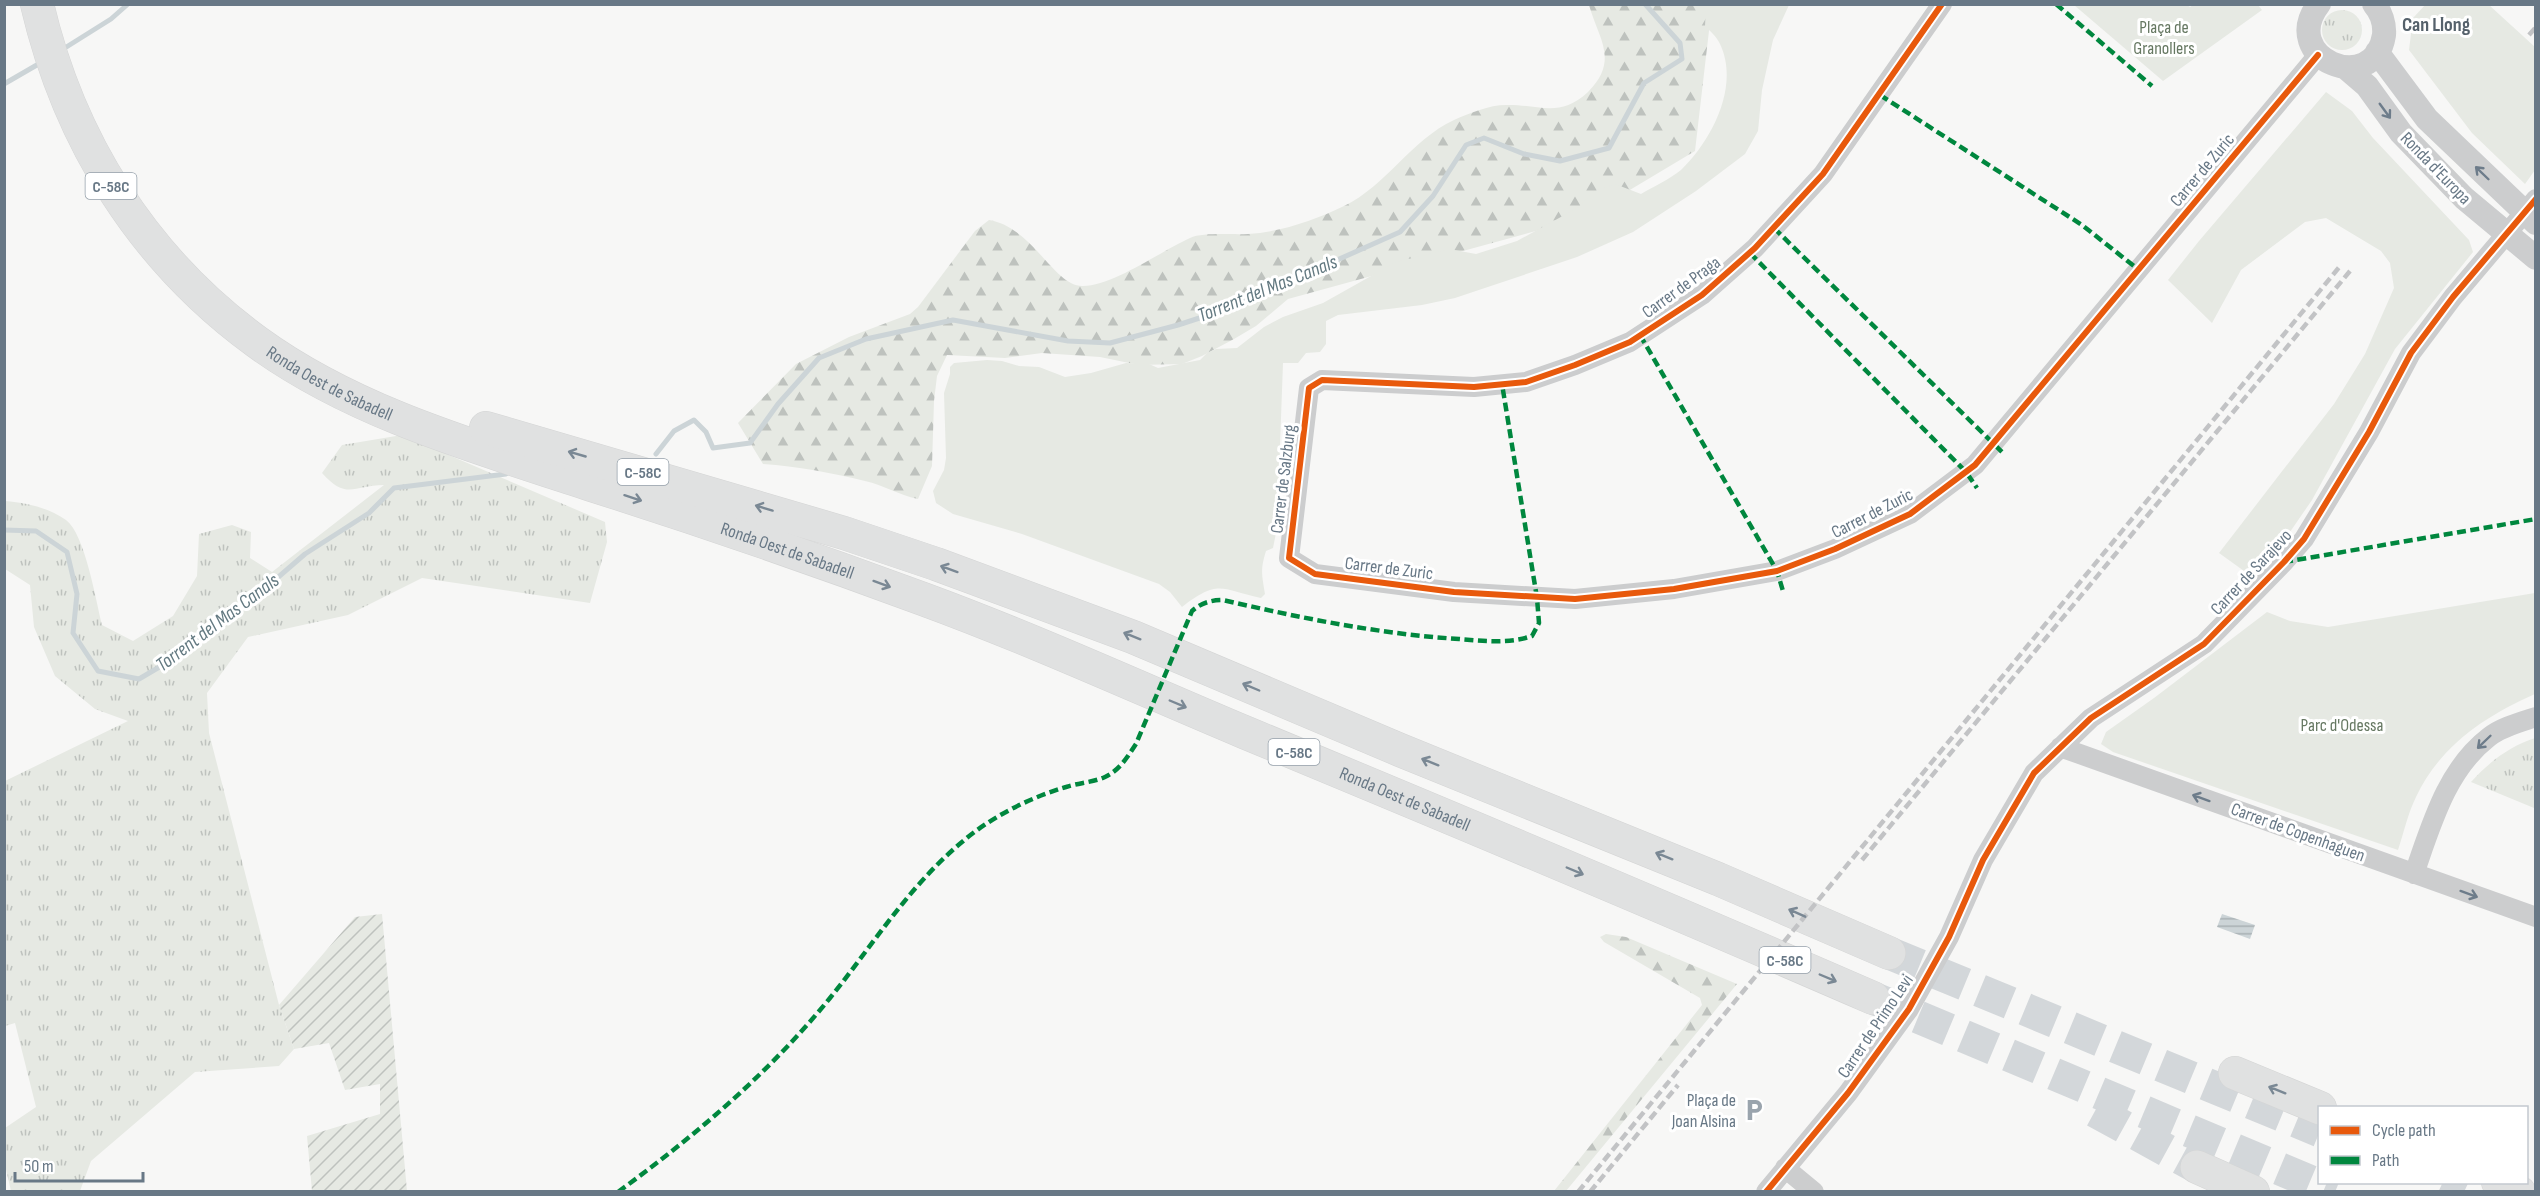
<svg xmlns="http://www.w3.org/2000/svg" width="2540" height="1196" viewBox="0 0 2540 1196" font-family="'Sofia Sans Condensed',sans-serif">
<defs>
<pattern id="grass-tufts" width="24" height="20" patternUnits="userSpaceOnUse" patternTransform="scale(1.5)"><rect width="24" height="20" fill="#e6e9e3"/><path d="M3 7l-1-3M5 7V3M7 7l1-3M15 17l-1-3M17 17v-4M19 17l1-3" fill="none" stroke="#bec2be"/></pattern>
<pattern id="forest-firs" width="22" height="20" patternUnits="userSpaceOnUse" patternTransform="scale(1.5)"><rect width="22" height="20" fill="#e6e9e3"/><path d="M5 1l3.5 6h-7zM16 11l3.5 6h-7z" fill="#bec2be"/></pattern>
<pattern id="garden-furrows" width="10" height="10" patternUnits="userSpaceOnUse" patternTransform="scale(1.5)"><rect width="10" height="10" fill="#e6e9e3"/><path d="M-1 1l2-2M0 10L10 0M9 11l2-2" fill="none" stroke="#bec2be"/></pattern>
<pattern id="water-rules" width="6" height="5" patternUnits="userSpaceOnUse" patternTransform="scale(1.5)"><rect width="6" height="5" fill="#ccd4d7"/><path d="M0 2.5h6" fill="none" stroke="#a9b1b4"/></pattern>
</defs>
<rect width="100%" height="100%" fill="#f7f7f6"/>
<path fill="url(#grass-tufts)" d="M2322 30a20 20 0 1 1 40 0a20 20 0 1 1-40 0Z
M402,435L605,522L607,542L590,603L422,578L348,615L248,637L207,693L209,733L279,1005L294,1049L279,1066L195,1072L91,1161L80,1191H11L5,1165V1128L36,1107L15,1023L5,1026V781L128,721L95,709L55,676L34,627L30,585L5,569V501C27,503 47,507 66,520C85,534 96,601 102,625L133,641L173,616L197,576L199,534L232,525L251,532L250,558L272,572L384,485C354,485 347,501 322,473L342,445Z
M2535,738L2534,808L2471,782C2489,762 2510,746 2535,738Z"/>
<path fill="url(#forest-firs)" d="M1589,5H1712L1695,151L1583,218L1288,299L1256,326L1234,339L1202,356L1182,364L1139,365L1100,357L1042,353L1005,358L947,355L937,376L934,401L932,466L918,499C898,495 884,485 865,481C832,473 797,466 763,464L738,423L796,364L849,337L910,314L918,307L975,231L989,220C1033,227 1054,287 1083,286C1113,286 1161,251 1190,238C1203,232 1233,235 1248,234C1281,232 1315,220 1344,206C1386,186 1411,140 1454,120C1470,113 1489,105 1506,105C1539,104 1559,119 1588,92C1620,60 1598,38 1589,5Z
M1606,934L1626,937L1737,984L1566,1191H1554L1702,1005L1700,998L1604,942L1600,937Z"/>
<path fill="#e6e9e3" d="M2426,4L2489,5L2535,47V170L2525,184L2472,133L2409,50L2413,18Z
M1706,5H1789L1773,40L1762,90L1758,131L1745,154L1696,191L1633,232L1577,257L1455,298L1422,305L1338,315L1326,321V344L1320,352L1306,353L1298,363H1283L1277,528L1273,548L1266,551C1260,570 1262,575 1265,594L1261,598C1219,589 1219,579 1182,607L1170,592L1159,584L1022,534L953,514L936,503L933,491L944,470L946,458L944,393L950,374V367L954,363L987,360L1002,361L1019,366L1039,367L1065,377L1091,373L1126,363L1149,364L1158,368L1200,360L1207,353L1216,349L1237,348L1264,327L1283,317L1323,303L1396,262L1449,249L1476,254L1517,241L1579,207L1593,192L1615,184L1641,194C1653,187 1670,179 1681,170C1712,140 1740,86 1720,44C1717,37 1710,31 1705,26Z
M2187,5L2190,7L2195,4L2258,5L2262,10L2163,81L2074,5Z
M2326,92L2352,111L2373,138L2469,240L2473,252L2395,349L2312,500L2283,542L2251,576L2219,553L2334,404L2365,354L2394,288L2390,263L2381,251L2326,218L2305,222L2241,270L2212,323L2168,280L2199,241Z
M2535,593V694C2485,716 2440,746 2416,797C2408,813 2404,832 2398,850L2113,752L2101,744L2106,732L2154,698L2267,612L2290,621L2328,627Z"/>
<path fill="url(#garden-furrows)" d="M382,914L407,1191H312L307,1136L380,1114V1084L345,1090L329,1043L294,1049L279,1005L355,917Z"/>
<path fill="url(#water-rules)" d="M2222,914L2255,925L2250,939L2217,927Z"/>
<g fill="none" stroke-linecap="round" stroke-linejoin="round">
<path stroke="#ccd4d7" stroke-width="5" d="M60,51L111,19L128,4
M4,84L42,62
M656,454L674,431L694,420L706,432L713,448L750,443L778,404L819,358L866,339L953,320L1068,341L1110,343L1178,325L1227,309L1400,232L1433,196L1466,145L1484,138L1524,154L1560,161L1609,148L1644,83L1682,59L1680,43L1645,4
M4,530L36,531L67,552L77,594L73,633L98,671L139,679L173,659L254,598L305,554L369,513L394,488L506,474"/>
<path stroke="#d3d7da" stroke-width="33" stroke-dasharray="33 16" stroke-linecap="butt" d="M1889,953L2320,1131
M1873,998L2335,1192
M2095,1111L2197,1167
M2443,1182L2464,1192"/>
<g stroke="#d4d5d5" stroke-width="34">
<g id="motorway">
<path id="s1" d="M37,4C69,141 143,259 257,342C356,414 480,448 595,486C705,521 815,559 923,599C1032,639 1137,687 1244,732C1454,819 1664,907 1873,998"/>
<path d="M486,428L844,533L936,564L1133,637L1400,750L1718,879L1889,953"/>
<path d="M2235,1073L2320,1108"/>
<path d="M2197,1167L2253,1192"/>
<path d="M2498,1182L2519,1192"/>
</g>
</g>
<path stroke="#cccdce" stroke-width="20" d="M1942,4L1823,174L1755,248L1702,295L1630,342L1575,365L1526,382L1474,387L1322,380L1309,388L1289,558L1315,574L1454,592L1575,599L1674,589L1777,571L1835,549L1910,514L1975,465L2318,55
M2060,747L2536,917
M2414,874C2431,826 2446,770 2489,737C2501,727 2521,722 2536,717
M1785,1168L1814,1192
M1766,1192L1848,1093L1909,1009L1949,937L1983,860L2034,773L2091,718L2204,644L2284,562L2304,539L2369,432L2411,353L2453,297L2536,199"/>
<path stroke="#cccdce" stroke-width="24" d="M2319,4C2277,58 2374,98 2384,35C2385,24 2381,12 2374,4
M2377,52L2427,119L2536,223
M2346,68L2367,86L2401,133L2464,198L2536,258"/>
<use href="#motorway" stroke="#e0e1e1" stroke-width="33"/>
<path stroke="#c2c3c5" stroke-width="4.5" stroke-dasharray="9 4.5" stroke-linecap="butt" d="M2529,35L2536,27
M2535,43H2536
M1862,860L2350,271
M1578,1192L2341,265
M1590,1192L1678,1085"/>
<path stroke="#00873e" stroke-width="4.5" stroke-dasharray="9 4.5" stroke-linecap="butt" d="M2056,4L2152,86
M1880,95L2082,225L2139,270
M1774,228L2005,455
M1750,253L1966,472L1977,488
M1640,335L1777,571L1783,591
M2284,562L2536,519
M618,1192C696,1135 769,1073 830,998C872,946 909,886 962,842C991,817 1029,798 1066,787C1078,783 1094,782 1105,777C1120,770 1128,756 1136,744L1192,611C1201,603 1211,600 1223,600C1301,618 1379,634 1459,639C1483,641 1509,644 1532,636L1539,623L1537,598L1502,384"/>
<g stroke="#fff" stroke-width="10">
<path id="cycleway" d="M1942,4L1823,174L1755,248L1702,295L1630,342L1575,365L1526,382L1474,387L1322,380L1309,388L1289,558L1315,574L1454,592L1575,599L1674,589L1777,571L1835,549L1910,514L1975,465L2318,55
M1766,1192L1848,1093L1909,1009L1949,937L1983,860L2034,773L2091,718L2204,644L2284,562L2304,539L2369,432L2411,353L2453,297L2536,199"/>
</g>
<use href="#cycleway" stroke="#e8590c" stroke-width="6"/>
</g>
<defs><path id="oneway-shaft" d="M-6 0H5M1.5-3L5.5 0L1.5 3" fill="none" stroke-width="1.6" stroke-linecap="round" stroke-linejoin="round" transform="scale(1.5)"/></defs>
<g stroke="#6d7c8a">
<use href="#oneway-shaft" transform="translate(2385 111) rotate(54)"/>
<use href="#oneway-shaft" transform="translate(2482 173) rotate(-136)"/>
<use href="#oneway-shaft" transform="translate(2484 742) rotate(136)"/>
<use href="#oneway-shaft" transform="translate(2201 798) rotate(-160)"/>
<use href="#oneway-shaft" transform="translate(2469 894) rotate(20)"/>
</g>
<g stroke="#7a8894">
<use href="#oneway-shaft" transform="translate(577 454) rotate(-164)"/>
<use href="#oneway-shaft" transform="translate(633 498) rotate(18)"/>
<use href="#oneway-shaft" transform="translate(764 508) rotate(-163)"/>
<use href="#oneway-shaft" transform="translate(949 569) rotate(-160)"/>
<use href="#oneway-shaft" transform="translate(882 584) rotate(20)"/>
<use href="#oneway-shaft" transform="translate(1132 636) rotate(-158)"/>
<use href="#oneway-shaft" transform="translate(1251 687) rotate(-157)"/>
<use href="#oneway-shaft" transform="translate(1178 704) rotate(23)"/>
<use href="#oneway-shaft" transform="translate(1430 762) rotate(-158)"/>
<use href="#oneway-shaft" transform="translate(1664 856) rotate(-158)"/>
<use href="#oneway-shaft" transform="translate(1575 871) rotate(23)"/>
<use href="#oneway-shaft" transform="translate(1797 913) rotate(-156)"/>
<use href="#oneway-shaft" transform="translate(1828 978) rotate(23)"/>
<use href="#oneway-shaft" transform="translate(2277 1090) rotate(-158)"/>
</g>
<defs>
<g id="parking-bare" transform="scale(1.8)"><path d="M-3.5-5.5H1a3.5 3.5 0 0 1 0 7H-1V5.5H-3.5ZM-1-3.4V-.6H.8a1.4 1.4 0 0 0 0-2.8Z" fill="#9aa4ad" stroke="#fff" stroke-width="2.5" paint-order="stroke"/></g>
</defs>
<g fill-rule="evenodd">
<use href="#parking-bare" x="1754" y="1110"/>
</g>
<g text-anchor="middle" stroke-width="6" stroke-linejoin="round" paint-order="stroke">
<g fill="#fff" stroke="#95a0aa" stroke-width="1.5">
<rect x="85.5" y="173" width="51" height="26" rx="4.5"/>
<rect x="617.5" y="459" width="51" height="26" rx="4.5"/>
<rect x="1268.5" y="739" width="51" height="26" rx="4.5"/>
<rect x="1759.5" y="947" width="51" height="26" rx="4.5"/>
</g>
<g font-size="16" font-weight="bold" fill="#687886">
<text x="111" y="192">C-58C</text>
<text x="643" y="478">C-58C</text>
<text x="1294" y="758">C-58C</text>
<text x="1785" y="966">C-58C</text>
</g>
<g font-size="18" fill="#667862" stroke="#fff">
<text x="2164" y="33">Plaça de<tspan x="2164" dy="21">Granollers</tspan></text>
<text x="2342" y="731">Parc d'Odessa</text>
</g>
<g font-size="18" fill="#687886" stroke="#fff">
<text transform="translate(2436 168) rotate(46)" y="6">Ronda d'Europa</text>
<text transform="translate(2202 170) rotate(-50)" y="6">Carrer de Zuric</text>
<text transform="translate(1681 287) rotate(-36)" y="6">Carrer de Praga</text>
<text dy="6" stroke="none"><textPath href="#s1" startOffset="496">Ronda Oest de Sabadell</textPath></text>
<text transform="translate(1283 479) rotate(-83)" y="6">Carrer de Salzburg</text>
<text transform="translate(1872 513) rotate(-27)" y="6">Carrer de Zuric</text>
<text dy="6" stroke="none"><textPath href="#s1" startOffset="984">Ronda Oest de Sabadell</textPath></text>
<text transform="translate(1389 568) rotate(7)" y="6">Carrer de Zuric</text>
<text transform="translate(2251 572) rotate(-47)" y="6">Carrer de Sarajevo</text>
<text dy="6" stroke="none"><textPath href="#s1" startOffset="1650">Ronda Oest de Sabadell</textPath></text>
<text transform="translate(2298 832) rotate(20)" y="6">Carrer de Copenhaguen</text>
<text transform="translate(1875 1026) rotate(-56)" y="6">Carrer de Primo Levi</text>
</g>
<g font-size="18" fill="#687886" stroke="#fff" text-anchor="end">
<text x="1736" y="1106">Plaça de<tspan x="1736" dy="21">Joan Alsina</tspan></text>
</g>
<g font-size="20" font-weight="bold" fill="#55616b" stroke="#fff">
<text x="2436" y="31">Can Llong</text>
</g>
<g font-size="20" font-style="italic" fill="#637981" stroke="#fff">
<text transform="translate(1267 288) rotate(-22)" y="7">Torrent del Mas Canals</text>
<text transform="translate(217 622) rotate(-37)" y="7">Torrent del Mas Canals</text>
</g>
</g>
<rect width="2540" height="1196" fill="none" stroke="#687886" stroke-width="12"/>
<rect x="2318" y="1106" width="210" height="78" fill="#ffffff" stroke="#c3c9cf" stroke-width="1.5"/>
<rect x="2330" y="1126" width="30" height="9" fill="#e8590c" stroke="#c3c9cf" stroke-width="1.5"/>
<text x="2372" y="1136" font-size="18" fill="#687886">Cycle path</text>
<rect x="2330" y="1156" width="30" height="9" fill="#00873e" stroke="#c3c9cf" stroke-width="1.5"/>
<text x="2372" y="1166" font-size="18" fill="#687886">Path</text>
<path d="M15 1172v9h128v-9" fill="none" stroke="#687886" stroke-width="3"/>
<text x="24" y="1172" font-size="18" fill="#687886" stroke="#ffffff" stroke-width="4.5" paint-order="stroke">50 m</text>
</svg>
